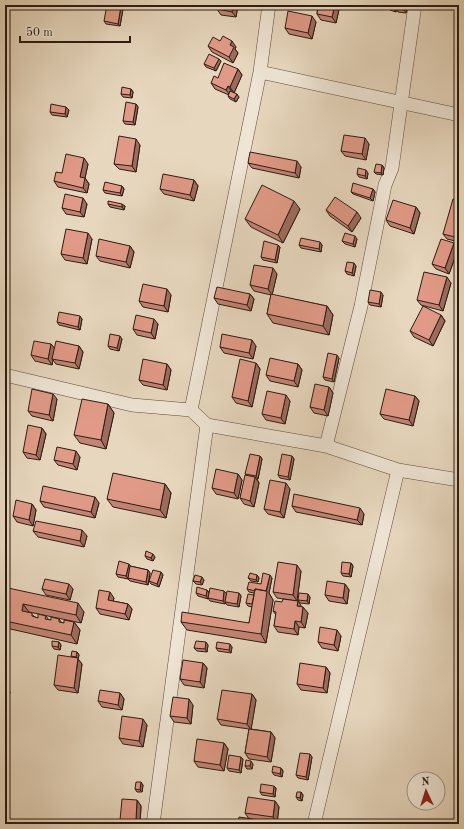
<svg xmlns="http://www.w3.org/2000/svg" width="464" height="829" viewBox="0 0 464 829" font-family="'Old Standard TT',serif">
<rect width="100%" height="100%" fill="#e7d7be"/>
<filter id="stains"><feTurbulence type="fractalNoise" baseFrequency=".005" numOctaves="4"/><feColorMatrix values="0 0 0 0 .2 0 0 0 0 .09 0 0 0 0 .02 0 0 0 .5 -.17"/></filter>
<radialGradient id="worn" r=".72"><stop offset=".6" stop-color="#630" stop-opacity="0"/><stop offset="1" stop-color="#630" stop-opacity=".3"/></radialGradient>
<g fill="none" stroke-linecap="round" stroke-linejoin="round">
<g stroke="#5b4a3d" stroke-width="14">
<path id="street" d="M260,72L459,115
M5,375L132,405L191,410L207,425L326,446L398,470L459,480
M191,410L260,72L269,5
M326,446L361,306L385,185L392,168L415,5
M153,824L207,425
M314,824L398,470"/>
</g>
<use href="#street" stroke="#efe5d5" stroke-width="13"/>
</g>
<path fill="#c28474" stroke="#2c1b12" d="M218,5H238L236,17L221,15L217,9Z
M318,5H340L336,23L321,20L317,14Z
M374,5H408L406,13L398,12L397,10L396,12L390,10L388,8Z
M123,9L120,26L106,24L104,21Z
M316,22L312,39L289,34L285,28Z
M220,41L236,47L235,49L238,53L233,63L212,52L208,46Z
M221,61L216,71L206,67L204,64Z
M238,69L242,75L234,93L231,92L239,97L236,102L230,99L228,96L229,95L215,89L211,83L218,78Z
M131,89L133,92L132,98L123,97L121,94Z
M136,104L138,107L135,125L125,124L123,121Z
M66,107L69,110L67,117L52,115L50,112Z
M369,144L366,160L345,156L341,151Z
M140,145L136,172L119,169L114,164Z
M248,163L301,167L299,178L252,168Z
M88,164L85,178L89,184L87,193L58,187L54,181L62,173Z
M382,165L384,168L383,175L376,174L374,172Z
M368,173L367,179L359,177L357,174Z
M194,180L198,186L194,201L164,194L160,189Z
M122,186L124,189L122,196L105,193L103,190Z
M373,189L375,192L373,201L353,194L351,192Z
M459,200V242L447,239L443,234Z
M87,204L84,217L66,214L62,208Z
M108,204L125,206L124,210L110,207Z
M416,207L420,213L414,234L390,226L386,220Z
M300,209L283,243L251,227L245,219Z
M326,210L361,218L352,232L330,216Z
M92,239L87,264L65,260L61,254Z
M357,239L355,247L345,244L342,241Z
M278,245L280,247L277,263L263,260L261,257Z
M299,245H322L321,252L301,248Z
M130,246L134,252L130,268L100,261L96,256Z
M458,249L449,274L436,269L432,264Z
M356,266L354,276L347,274L345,271Z
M277,274L272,295L327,306L333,315L329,335L273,323L267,314L271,295L254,291L250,285Z
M451,283L443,311L421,305L417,300Z
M250,294L254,299L251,311L218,304L214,298Z
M171,295L168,312L143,307L139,301Z
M383,295L381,307L370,305L368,302Z
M441,315L445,321L433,346L414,337L410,331Z
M82,319L80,330L59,325L57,322Z
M158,324L155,339L137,335L133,329Z
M122,339L119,351L110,349L108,346Z
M51,344L54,348L79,346L83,352L79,369L56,364L53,360L52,365L35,361L31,355Z
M256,346L253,359L224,353L220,347Z
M339,358L334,382L325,380L323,377Z
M256,363L260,369L252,407L236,403L232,397Z
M167,364L171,370L167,390L143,385L139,380Z
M298,364L302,370L298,387L270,381L266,375Z
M329,387L333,393L328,416L314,413L310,407Z
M415,396L419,401L413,426L384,419L380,414Z
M57,399L53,421L32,416L28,411Z
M290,401L285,424L266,420L262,414Z
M108,404L114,413L106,449L80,443L74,435Z
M42,428L46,434L40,460L27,458L23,452Z
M260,456L262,459L258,479H257L259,483L254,507L244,504L240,498L246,475L245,474Z
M292,456L294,459L290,480L280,478L278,475Z
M80,457L77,470L58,465L54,460Z
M238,474L242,480L238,499L216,494L212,488Z
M165,484L171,493L166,518L113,507L107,499Z
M290,489L284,518L268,514L264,509Z
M40,501L99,503L95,518L44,507Z
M32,504L36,510L33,526L17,522L13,516Z
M292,506L364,514L362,525L296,512Z
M33,531L87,536L84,547L38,537Z
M145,556L155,557L153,561L147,559Z
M351,563L353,566L351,577L343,576L341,573Z
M130,566L148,570L150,573L148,585L130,581L128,579L118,577L116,574Z
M301,571L297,601L277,598L273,592Z
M161,572L163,575L159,587L151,584L149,581Z
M257,575L259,578L258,582L251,581L248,578Z
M272,578L269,593L273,600L266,643L187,630L181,622L249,623L252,607L248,606L246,603L254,595V593L249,592L247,589L261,584Z
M204,580L202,585L196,584L193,581Z
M345,584L349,590L347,604L329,601L325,595Z
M42,589H73L70,600L46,595Z
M207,590L209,592L224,591L227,594L225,604L210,601L208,598L209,596L208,599L198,596L196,593Z
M239,593L241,596L239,607L227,605L225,602Z
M310,597L309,604L300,603L298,600Z
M114,598L113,601L128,604L132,609L129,620L100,614L96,608Z
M5,600L84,612L81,623L29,612L35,617L38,618L46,616L49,620H51L59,619L62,623H64L74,622L80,630L77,644L6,628L5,626Z
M302,607L308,613L305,628L299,627L298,635L278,632L274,626L276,615L273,611Z
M341,636L338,651L322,648L318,642Z
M59,642L61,645L60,650L54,649L52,646Z
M208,645L207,652L197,651L194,648Z
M232,647L231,653L218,651L216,648Z
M77,652L79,655L78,659L82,664L78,693L58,690L54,685L72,658L71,656Z
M203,663L207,668L204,688L184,685L180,679Z
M326,667L330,673L327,693L301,690L297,684Z
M5,688L8,689L10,692L9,697L5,696Z
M120,693L124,699L122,710L102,707L98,701Z
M252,694L256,700L251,729L271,732L275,738L271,762L249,759L245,753L249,729L221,725L217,719Z
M193,705L191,724L174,722L170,716Z
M147,725L143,747L123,744L119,738Z
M224,743L228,749L224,771L198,767L194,761Z
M241,757L243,759L241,773L229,771L227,768Z
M312,757L308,780L298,778L296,775Z
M253,764L252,769H247L245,766Z
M281,768L283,771L282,777L274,775L272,772Z
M143,785L142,792H137L135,789Z
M276,788L275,797L262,795L260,792Z
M301,792L303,795L302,801L298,800L296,797Z
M137,800L141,806L140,824H124L120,820Z
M275,801L279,807L277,823L249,819L245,813Z"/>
<path fill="#9e6c5e" stroke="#2c1b12" d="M233,5H238L236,17L232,12Z
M335,5H340L336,23L332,17Z
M395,5H398L396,9L397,10L396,12L394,9Z
M405,5H408L406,13L404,10Z
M121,6L123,9L120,26L118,24Z
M312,16L316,22L312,39L308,33Z
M232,41L236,47L235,49L238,53L233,63L229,57L230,45Z
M219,59L221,61L216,71L214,68Z
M238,69L242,75L234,93L230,87Z
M228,86L232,92L230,95L226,90Z
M131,89L133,92L132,98L130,95Z
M237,94L239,97L236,102L234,99Z
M136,104L138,107L135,125L133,122Z
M66,107L69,110L67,117L65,114Z
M365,138L369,144L366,160L362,154Z
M136,139L140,145L136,172L132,166Z
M84,158L88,164L85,178L89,184L87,193L83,188L80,177Z
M297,161L301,167L299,178L295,173Z
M382,165L384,168L383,175L381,173Z
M366,170L368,173L367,179L365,176Z
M194,180L198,186L194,201L190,195Z
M122,186L124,189L122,196L120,193Z
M373,189L375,192L373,201L370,198Z
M83,198L87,204L84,217L80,212Z
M294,201L300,209L283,243L278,235Z
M122,204L125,206L124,210L122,207Z
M416,207L420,213L414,234L410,228Z
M357,212L361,218L352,232L348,226Z
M88,233L92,239L87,264L83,258Z
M355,236L357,239L355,247L353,244Z
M320,242L322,245L321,252L319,249Z
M454,243L458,249L449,274L445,268Z
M278,245L280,247L277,263L275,260Z
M130,246L134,252L130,268L126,262Z
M354,263L356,266L354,276L352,273Z
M273,268L277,274L272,295L268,289Z
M447,277L451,283L443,311L439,305Z
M167,289L171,295L168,312L164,306Z
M381,292L383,295L381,307L379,304Z
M250,294L254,299L251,311L247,305Z
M327,306L333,315L329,335L323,326Z
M441,315L445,321L433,346L429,340Z
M80,316L82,319L80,330L78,327Z
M154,319L158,324L155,339L151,333Z
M120,336L122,339L119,351L117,348Z
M252,340L256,346L253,359L249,353Z
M51,344L56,350L52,359L53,360L52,365L48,359Z
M79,346L83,352L79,369L75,363Z
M337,355L339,358L334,382L332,379Z
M256,363L260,369L252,407L248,401Z
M167,364L171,370L167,390L163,385Z
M298,364L302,370L298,387L294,381Z
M329,387L333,393L328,416L324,410Z
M53,394L57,399L53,421L49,415Z
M286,395L290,401L285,424L281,418Z
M415,396L419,401L413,426L409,420Z
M108,404L114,413L106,449L101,440Z
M42,428L46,434L40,460L36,455Z
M76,451L80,457L77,470L73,464Z
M260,456L262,459L258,479L256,476Z
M292,456L294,459L290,480L288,477Z
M238,474L242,480L238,499L234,493Z
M255,477L259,483L254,507L250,501Z
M286,483L290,489L284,518L280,512Z
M165,484L171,493L166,518L160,510Z
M95,497L99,503L95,518L91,512Z
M32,504L36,510L33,526L29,520Z
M360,508L364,514L362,525L357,520Z
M82,530L87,536L84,547L80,541Z
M153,554L155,557L153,561L151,558Z
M351,563L353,566L351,577L349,574Z
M129,564L131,567L128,579L126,576Z
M297,565L301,571L297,601L293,595Z
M148,570L150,573L148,585L146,582Z
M161,572L163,575L159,587L157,584Z
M257,575L259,578L258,582L256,580Z
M270,575L272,578L269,593L273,600L266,643L261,634L266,593Z
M202,577L204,580L202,585L200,582Z
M69,584L73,589L70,600L66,594Z
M345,584L349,590L347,604L343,598Z
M207,590L209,593L208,599L206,596Z
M224,591L227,594L225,604L223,601Z
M110,592L114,598L112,605L108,600Z
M239,593L241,596L239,607L237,604Z
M308,594L310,597L309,604L307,601Z
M298,601L302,607L297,606Z
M78,603L84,612L81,623L76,615Z
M23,604L29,612L28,619L22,611Z
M128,604L132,609L129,620L125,614Z
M303,607L308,613L305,628L301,622Z
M295,621L299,627L298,635L294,629Z
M74,622L80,630L77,644L71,635Z
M337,630L341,636L338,651L334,645Z
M59,642L61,645L60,650L58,647Z
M206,642L208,645L207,652L205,649Z
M230,644L232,647L231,653L229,650Z
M77,652L79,655L78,659L82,664L78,693L74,688L78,660L76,657Z
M5,653L7,656V662L5,659Z
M203,663L207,668L204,688L200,682Z
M7,667L9,670L8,677L6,674Z
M326,667L330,673L327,693L323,688Z
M8,689L10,692L9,697L7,694Z
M120,693L124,699L122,710L118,705Z
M252,694L256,700L251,730L247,724Z
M189,699L193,705L191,724L187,718Z
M143,719L147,725L143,747L139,741Z
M271,732L275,738L271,762L267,757Z
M224,743L228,749L224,771L220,765Z
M310,754L312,757L308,780L306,777Z
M241,757L243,759L241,773L239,770Z
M251,761L253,764L252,769L250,766Z
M281,768L283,771L282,777L280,774Z
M141,782L143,785L142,792L140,790Z
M274,786L276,788L275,797L273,794Z
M5,789L8,794L5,815Z
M301,792L303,795L302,801L300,798Z
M137,800L141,806L140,824H139L136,820Z
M275,801L279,807L277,823L273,817Z"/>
<path fill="#e19a87" stroke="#2c1b12" d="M107,5H115L121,6L118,24L104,21Z
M218,5H233L232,12L217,9Z
M318,5H335L332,17L317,14Z
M388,5H395L394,9L388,7Z
M397,5H405L404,10L396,9Z
M288,11L312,16L308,33L285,28Z
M223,36L232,41L230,45L234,47L229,57L208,46L213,37L220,41Z
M209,54L219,59L214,68L204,64Z
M224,63L238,69L230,87L228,86L226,90L211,83L214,76L218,78Z
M122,87L131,89L130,95L121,94Z
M230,91L237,94L234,99L228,96Z
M126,102L136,104L133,122L123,121Z
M51,104L66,107L65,114L50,112Z
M344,135L365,138L362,154L341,151Z
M119,136L136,139L132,166L114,164Z
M250,152L297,161L295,173L248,163Z
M66,154L84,158L80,177L85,178L83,188L54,181L56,172L62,173Z
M376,164L382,165L381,173L374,172Z
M358,168L366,170L365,176L357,174Z
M163,174L194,180L190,195L160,189Z
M105,182L122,186L120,193L103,190Z
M353,183L373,189L370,198L351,192Z
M262,185L294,201L278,235L245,219Z
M65,194L83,198L80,212L62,208Z
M335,197L357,212L348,226L326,210Z
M453,199L459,200V238L443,234Z
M393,200L416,207L410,228L386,220Z
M108,201L122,204V207L108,204Z
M66,229L88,233L83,258L61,254Z
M345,233L355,236L353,244L342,241Z
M301,238L320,242L319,249L299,245Z
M99,239L130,246L126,262L96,256Z
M441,239L454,243L445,268L432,264Z
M264,241L278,245L275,260L261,257Z
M347,262L354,263L352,273L345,271Z
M254,265L273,268L268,289L250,285Z
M424,272L447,277L439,305L417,300Z
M143,284L167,289L164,306L139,301Z
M217,287L250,294L247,305L214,298Z
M370,290L381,292L379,304L368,302Z
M271,294L327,306L323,326L267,314Z
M423,306L441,315L429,340L410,331Z
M59,312L80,316L78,327L57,322Z
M136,315L154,319L151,333L133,329Z
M110,334L120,336L117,348L108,346Z
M222,334L252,340L249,353L220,347Z
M34,341L51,344L48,359L31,355Z
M56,341L79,346L75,363L52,359Z
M328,353L337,355L332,379L323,377Z
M270,358L298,364L294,381L266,375Z
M143,359L167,364L163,385L139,380Z
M240,359L256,363L248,401L232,397Z
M315,384L329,387L324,410L310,407Z
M32,389L53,394L49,415L28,411Z
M386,389L415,396L409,420L380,414Z
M267,391L286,395L281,418L262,414Z
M82,399L108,404L101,440L74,435Z
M28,425L42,428L36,455L23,452Z
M57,447L76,451L73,464L54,460Z
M250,454L260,456L256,476L245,474Z
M282,454L292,456L288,477L278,475Z
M216,469L238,474L234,493L212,488Z
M113,473L165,484L160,510L107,499Z
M245,475L255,477L250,501L240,498Z
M270,480L286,483L280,512L264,509Z
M43,486L95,497L91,512L40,501Z
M294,494L360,508L357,520L292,506Z
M16,500L32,504L29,520L13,516Z
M36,521L82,530L80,541L33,531Z
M146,551L153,554L151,558L145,556Z
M119,561L129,564L126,576L116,574Z
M278,562L297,565L293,595L273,592Z
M342,562L351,563L349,574L341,573Z
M130,566L148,570L146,582L128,578Z
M153,570L161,572L157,584L149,581Z
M250,573L257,575L256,580L248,578Z
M263,573L270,575L266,591L255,589V591L247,589L249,582L261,584Z
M195,575L202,577L200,582L193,581Z
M45,579L69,584L66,594L42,589Z
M327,581L345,584L343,598L325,595Z
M197,587L207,590L206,596L196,593Z
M8,588L78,603L76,615L23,604L22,611L32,613V616L38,618V614L46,616L45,619L51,620V617L59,619V622L64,623V620L74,622L71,635L5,621V600Z
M210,588L224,591L223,601L208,598Z
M255,589L267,591L261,634L181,622L182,612L249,623Z
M99,590L110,592L108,600L128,604L125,614L96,608Z
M227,591L239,593L237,604L225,602Z
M299,593L308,594L307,601L298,600Z
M248,594L254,595L252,604L246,603Z
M283,599L298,601L297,606L303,607L301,622L295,621L294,629L274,626L276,612L273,611L275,601L282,602Z
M320,627L337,630L334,645L318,642Z
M52,641L59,642L58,647L52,646Z
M196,641L206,642L205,649L194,648Z
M217,642L230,644L229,650L216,648Z
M72,651L77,652L76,657L71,656Z
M58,655L78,658L74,688L54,685Z
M183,660L203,663L200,682L180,679Z
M300,663L326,667L323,688L297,684Z
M5,666L7,667L6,674H5Z
M5,688L8,689L7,694L5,693Z
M100,690L120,693L118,705L98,701Z
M222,690L252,694L247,724L217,719Z
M173,697L189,699L187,718L170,716Z
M122,716L143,719L139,741L119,738Z
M249,729L271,732L267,757L245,753Z
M197,739L224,743L220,765L194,761Z
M300,753L310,754L306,777L296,775Z
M229,755L241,757L239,770L227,768Z
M246,760L251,761L250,766H245Z
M273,766L281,768L280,774L272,772Z
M136,782H141L140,790L135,789Z
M261,784L274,786L273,794L260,792Z
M297,792H301L300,798L296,797Z
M248,797L275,801L273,817L245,813Z
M122,799L137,800L136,820H120Z
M239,817L285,824H238Z
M229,822H235L234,824H229Z"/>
<rect width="464" height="829" fill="none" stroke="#e7d7be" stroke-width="20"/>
<rect x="6" y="6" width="452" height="817" fill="none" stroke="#2c1b12" stroke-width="2"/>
<rect x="10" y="10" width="444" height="809" fill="none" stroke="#2c1b12"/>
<g transform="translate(426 791) rotate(356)"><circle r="19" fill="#efe5d5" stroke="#a19487"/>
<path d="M0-3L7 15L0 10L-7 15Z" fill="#8f2418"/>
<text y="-6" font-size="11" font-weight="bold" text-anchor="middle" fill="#2c1b12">N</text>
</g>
<path d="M20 36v6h110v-6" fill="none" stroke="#2c1b12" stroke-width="2"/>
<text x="26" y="36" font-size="12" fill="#2c1b12" stroke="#efe5d5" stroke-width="3" paint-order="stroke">50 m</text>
<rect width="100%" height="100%" filter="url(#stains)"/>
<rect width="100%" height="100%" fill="url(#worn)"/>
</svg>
